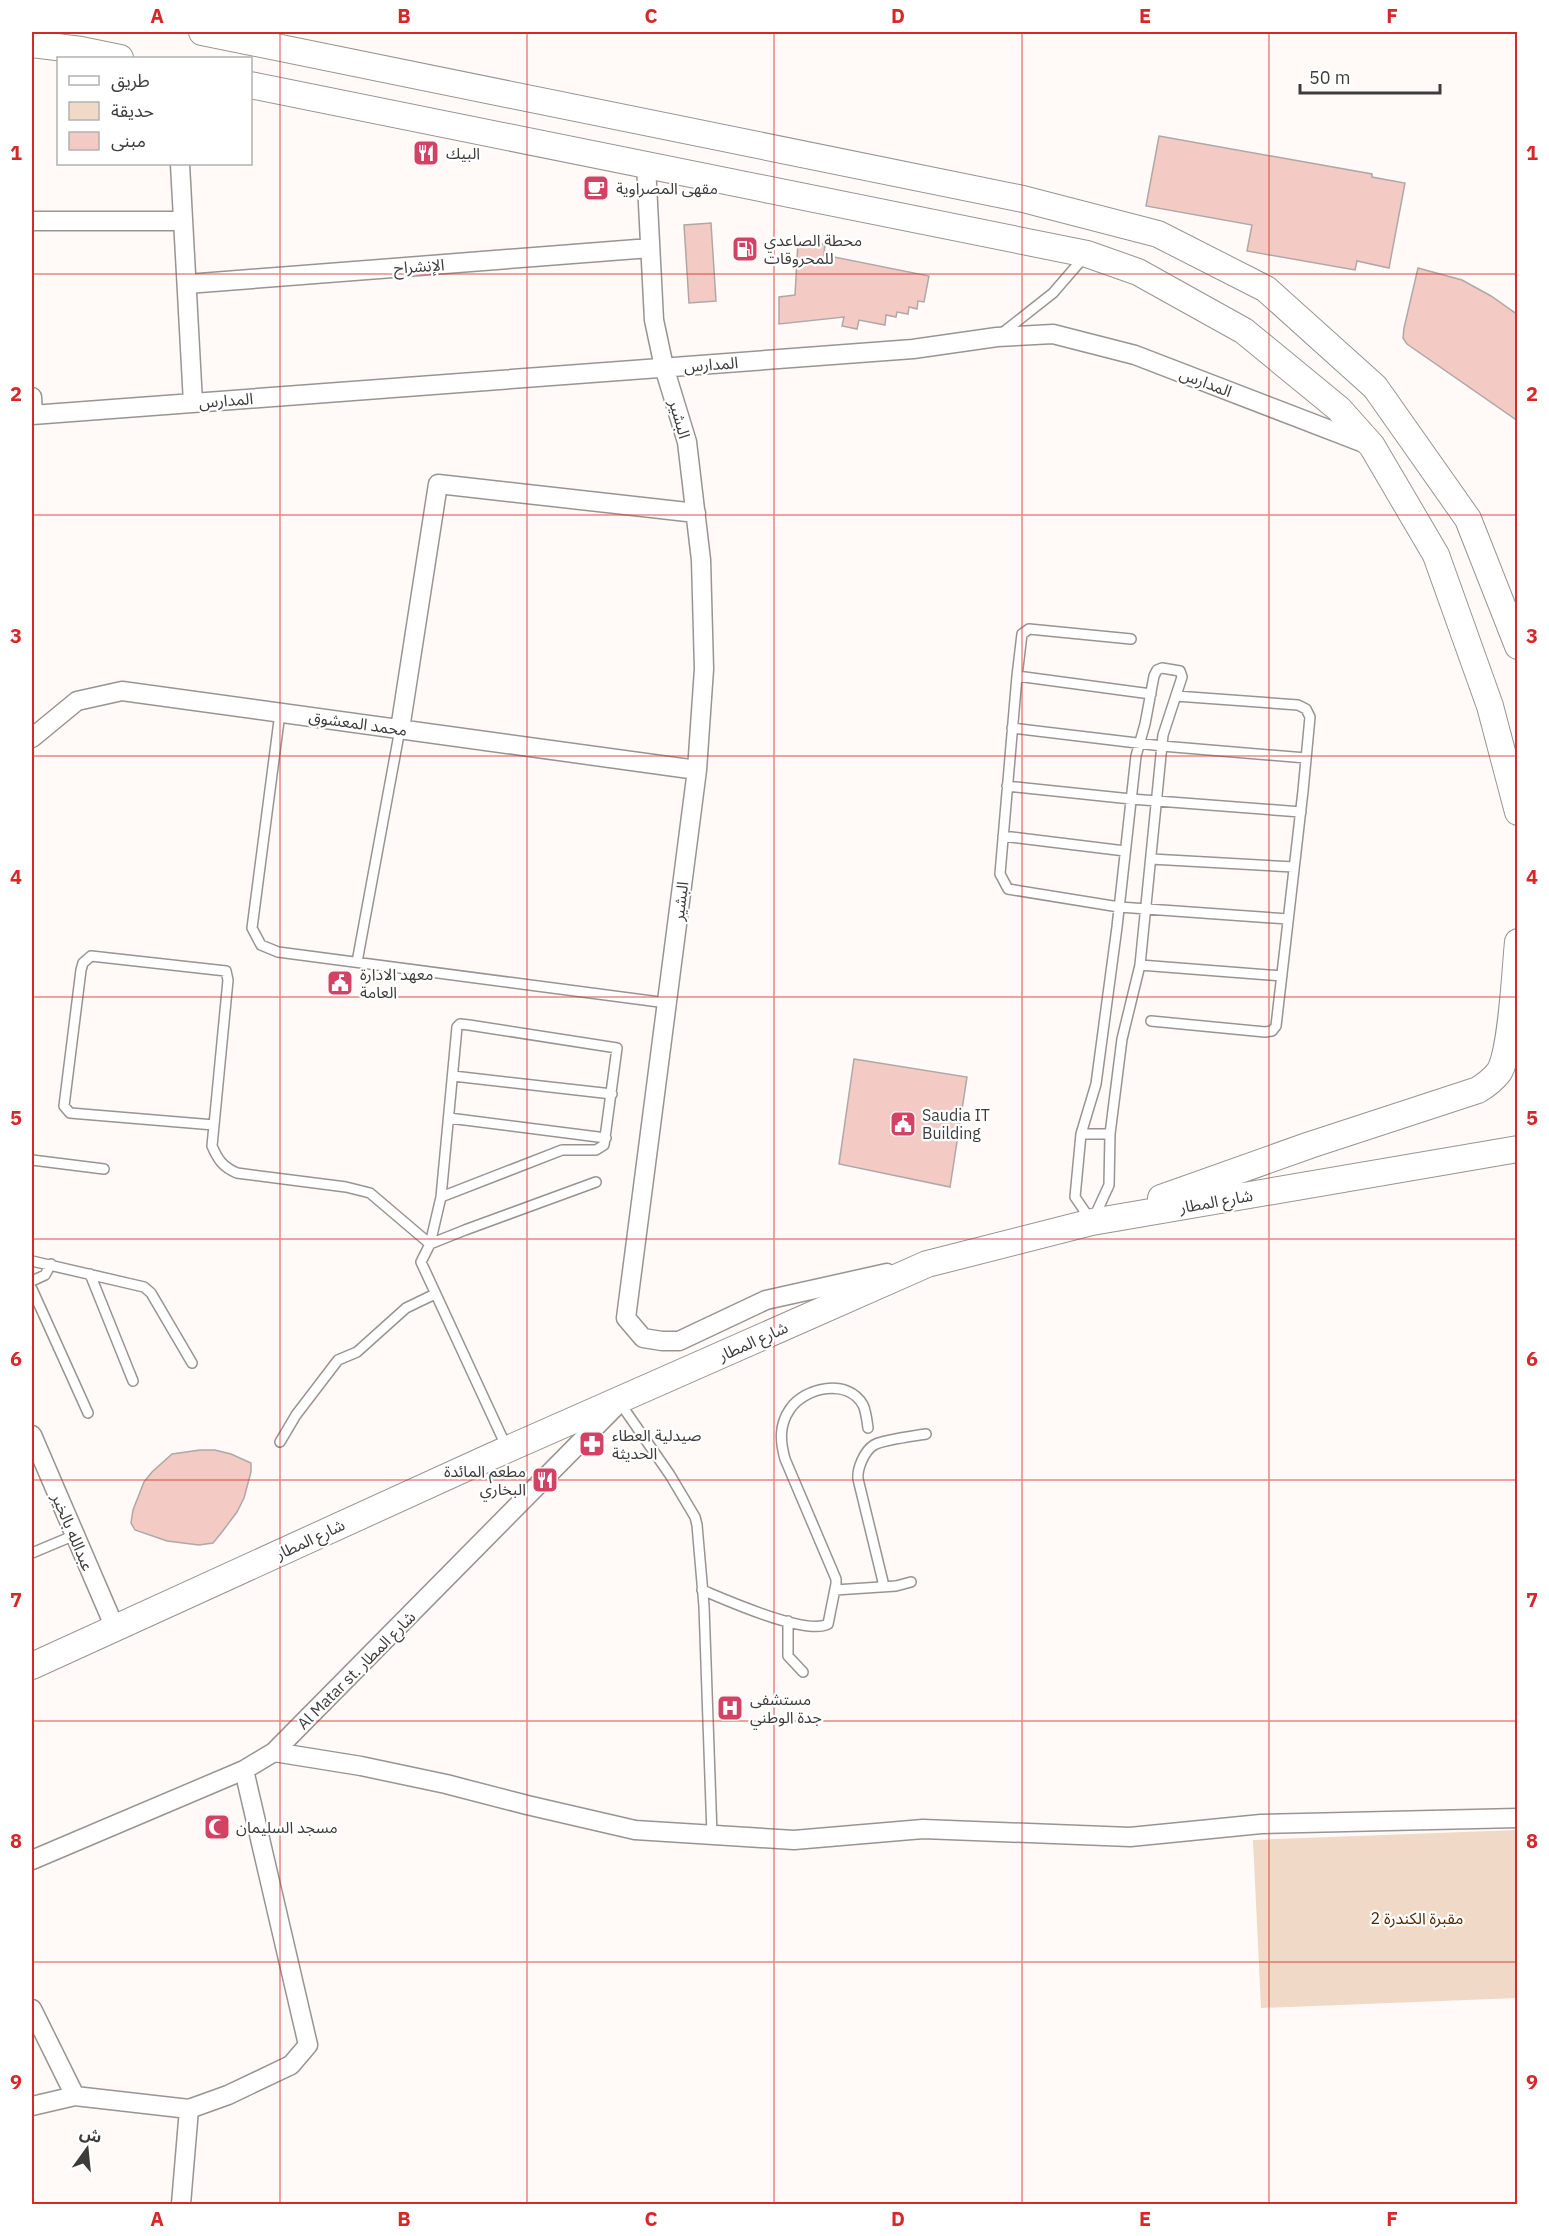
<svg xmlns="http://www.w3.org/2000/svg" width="1549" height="2236" viewBox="0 0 1549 2236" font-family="'IBM Plex Sans','Noto Sans Arabic',sans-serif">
<rect width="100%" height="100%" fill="#fffaf7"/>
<path fill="#f1d9c7" d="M1517,1830V1998L1261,2008L1253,1840Z"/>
<path fill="#f4cac4" stroke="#aea8a7" stroke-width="1.5" d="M1159,136L1372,174V177L1405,183L1389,268L1357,261L1355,270L1247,251L1252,225L1146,206Z
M711,223L716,301L689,303L684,225Z
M798,242L825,244L824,255L929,276L924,302L918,301L917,309L909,307L908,314L897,312L896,317L886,315L885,325L859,320L857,329L842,326L844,317L779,324V297L795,295Z
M1418,268L1462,280L1491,296L1518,315V421L1407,344L1403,338L1404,328Z
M854,1059L967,1077L950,1187L839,1164Z
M200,1450H215L231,1454L251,1463V1472L244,1498L237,1512L222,1532L213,1543L199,1545L167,1541L135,1530L131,1523L133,1510L144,1482L152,1472L172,1454Z"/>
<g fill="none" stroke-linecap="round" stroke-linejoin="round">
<g stroke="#999491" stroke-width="12">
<path id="service" d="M1001,334L1053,293L1085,256
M1131,639L1029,629L1022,634L1017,676L1151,694
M1162,668L1180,671L1182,677L1163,735L1140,965L1122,1039L1110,1134L1109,1185L1092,1222L1075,1197L1081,1134L1096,1084L1117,927L1136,756L1145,724L1154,676L1157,670Z
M1017,676L1000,874L1008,889L1119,907L1288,919
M280,713L252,928L261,945L278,952L667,1003
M1012,728L1162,746L1306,758
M1007,786L1131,799L1301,812
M1003,836L1125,851
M1151,859L1294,867
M357,962L400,729
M1140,965L1282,976
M1151,1021L1265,1032L1272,1031L1276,1026L1303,791L1310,717L1306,709L1298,705L1176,696
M453,1076L612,1094
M449,1118L606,1138
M214,1125L70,1113L64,1106L81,970L83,963L91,956L226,971L228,980L212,1146C218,1160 223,1167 237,1173L346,1187L370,1193L430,1244L465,1230L596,1182
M1081,1134H1110
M32,1160L104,1169
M441,1197L562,1150H596L604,1145L617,1048L469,1025L460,1024L457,1027L441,1197L430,1244L421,1262L507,1448
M32,1261L144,1287L151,1293L192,1363
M90,1274L133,1381
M32,1281L45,1275L51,1264
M32,1289L88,1413
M620,1403L670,1475L695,1517L697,1525L704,1606L712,1835
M280,1442L296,1415L338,1360L357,1352L406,1308L435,1294
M32,1553L75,1535
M884,1586L858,1479C857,1469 864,1451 874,1445C882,1440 914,1436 926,1434
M702,1590C726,1600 806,1636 828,1624L836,1584V1579L785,1459C780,1441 779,1425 790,1409C805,1387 848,1378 863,1405C866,1411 867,1421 868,1428
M835,1590L896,1586L911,1582
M788,1621V1656L803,1672"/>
</g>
<g stroke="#999491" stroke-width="21">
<path id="minor" d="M180,164L193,403
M646,165L654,320L664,367L687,442L701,560L704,669L697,770L626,1318L643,1338L662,1341H679L766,1300L887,1273
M32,221H183
M187,284L650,248
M32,397L33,415
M32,415L913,349L997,337L1053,334L1135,355L1369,445
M400,729L438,484L696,513
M32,738L77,701L122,691L697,770
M32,1435L115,1628
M274,1752L361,1766L446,1784L527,1805L635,1830L794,1840L923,1829L1130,1837L1261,1824L1518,1818
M32,1860L244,1770L274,1752L618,1404
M32,2009L75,2096
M32,2106L75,2096L189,2109
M181,2204L189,2109L228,2095L291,2065L308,2045L244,1770"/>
</g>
<g stroke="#999491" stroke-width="28">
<path id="secondary" d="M202,32L1023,199L1158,234L1266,289L1375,387L1468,519L1518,646
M32,44L81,50L120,58
M250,85L1087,254L1138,272L1244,331L1339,409L1372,446L1436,555L1490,706L1518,812
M1161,1198L1310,1145L1478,1090C1486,1085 1493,1080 1499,1072C1512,1051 1515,970 1518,942
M32,1666L490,1457L927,1264L1092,1222L1518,1149"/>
</g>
<use href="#service" stroke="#fff" stroke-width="9"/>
<use href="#minor" stroke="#fff" stroke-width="18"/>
<use href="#secondary" stroke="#fff" stroke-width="26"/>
</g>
<path fill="none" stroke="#d62828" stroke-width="1.5" stroke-opacity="0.55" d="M280,32V2204M527,32V2204M774,32V2204M1022,32V2204M1269,32V2204M32,274H1518M32,515H1518M32,756H1518M32,997H1518M32,1239H1518M32,1480H1518M32,1721H1518M32,1962H1518"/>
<defs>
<g id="restaurant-square" transform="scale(1.35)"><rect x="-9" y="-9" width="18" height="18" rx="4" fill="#d24264" stroke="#fff"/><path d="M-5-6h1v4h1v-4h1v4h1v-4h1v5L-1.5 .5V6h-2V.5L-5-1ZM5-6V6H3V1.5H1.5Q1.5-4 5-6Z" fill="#fff"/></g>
<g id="cafe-square" transform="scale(1.35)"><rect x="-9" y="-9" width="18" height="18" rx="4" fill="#d24264" stroke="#fff"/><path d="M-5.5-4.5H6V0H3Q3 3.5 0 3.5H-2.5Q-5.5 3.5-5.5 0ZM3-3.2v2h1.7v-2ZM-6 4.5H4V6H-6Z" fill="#fff"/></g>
<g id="fuel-square" transform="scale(1.35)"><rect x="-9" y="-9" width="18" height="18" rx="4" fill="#d24264" stroke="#fff"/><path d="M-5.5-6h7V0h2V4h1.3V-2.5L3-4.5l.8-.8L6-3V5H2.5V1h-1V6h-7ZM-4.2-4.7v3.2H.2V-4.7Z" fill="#fff"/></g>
<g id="civic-square" transform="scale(1.35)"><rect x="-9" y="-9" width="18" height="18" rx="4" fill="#d24264" stroke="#fff"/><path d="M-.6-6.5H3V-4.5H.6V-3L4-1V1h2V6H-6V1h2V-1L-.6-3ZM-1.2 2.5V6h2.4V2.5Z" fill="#fff"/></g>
<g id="pharmacy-square" transform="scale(1.35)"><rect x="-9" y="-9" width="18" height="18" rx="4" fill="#d24264" stroke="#fff"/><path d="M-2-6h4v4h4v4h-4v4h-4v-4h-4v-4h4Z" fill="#fff"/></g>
<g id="hospital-square" transform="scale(1.35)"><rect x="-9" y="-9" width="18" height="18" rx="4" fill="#d24264" stroke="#fff"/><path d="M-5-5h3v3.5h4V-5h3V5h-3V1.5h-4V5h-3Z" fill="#fff"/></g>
<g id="mosque-square" transform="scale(1.35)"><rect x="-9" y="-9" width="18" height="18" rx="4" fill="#d24264" stroke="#fff"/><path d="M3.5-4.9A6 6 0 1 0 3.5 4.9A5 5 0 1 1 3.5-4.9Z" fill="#fff"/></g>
</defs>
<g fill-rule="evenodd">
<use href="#restaurant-square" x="426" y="153"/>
<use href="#cafe-square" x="596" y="188"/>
<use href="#fuel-square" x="745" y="249"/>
<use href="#civic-square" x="340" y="983"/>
<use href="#civic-square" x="903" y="1124"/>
<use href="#pharmacy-square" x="592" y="1444"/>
<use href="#restaurant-square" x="545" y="1480"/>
<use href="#hospital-square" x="730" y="1708"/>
<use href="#mosque-square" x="217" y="1827"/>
</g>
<g text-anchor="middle" stroke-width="4.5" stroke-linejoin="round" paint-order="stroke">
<g font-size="16" fill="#3e3c3b" stroke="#fff" text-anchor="start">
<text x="446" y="159">البيك</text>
<text x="616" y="194">مقهى المصراوية</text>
<text x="764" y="246">محطة الصاعدي<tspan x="764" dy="18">للمحروقات</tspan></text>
<text x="360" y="980">معهد الادارة<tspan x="360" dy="18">العامة</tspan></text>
<text x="922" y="1121">Saudia IT<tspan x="922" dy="18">Building</tspan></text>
<text x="612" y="1441">صيدلية العطاء<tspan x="612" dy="18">الحديثة</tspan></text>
<text x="526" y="1477" text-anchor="end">مطعم المائدة<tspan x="526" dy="18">البخاري</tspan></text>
<text x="750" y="1705">مستشفى<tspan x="750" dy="18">جدة الوطني</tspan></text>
<text x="236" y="1833">مسجد السليمان</text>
</g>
<g font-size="16" fill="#3e3c3b" stroke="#fff">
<text transform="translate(419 266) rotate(-4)" y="6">الإنشراح</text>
<text transform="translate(711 364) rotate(-4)" y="6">المدارس</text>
<text transform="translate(1206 382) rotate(21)" y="6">المدارس</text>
<text transform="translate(226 400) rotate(-4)" y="6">المدارس</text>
<text transform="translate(680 419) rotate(74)" y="6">البشير</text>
<text transform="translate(358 723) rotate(8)" y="6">محمد المعشوق</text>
<text transform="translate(680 901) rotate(-83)" y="6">البشير</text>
<text transform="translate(1216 1201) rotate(-10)" y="6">شارع المطار</text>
<text transform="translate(753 1341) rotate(-24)" y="6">شارع المطار</text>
<text transform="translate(73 1532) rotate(67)" y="6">عبدالله بالخير</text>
<text transform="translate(310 1539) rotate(-25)" y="6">شارع المطار</text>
<text transform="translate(356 1670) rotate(-45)" y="6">Al Matar st. شارع المطار</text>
</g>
<g font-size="16" fill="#502700" stroke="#fff">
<text x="1417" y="1924">مقبرة الكندرة 2</text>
</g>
</g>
<rect width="1549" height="2236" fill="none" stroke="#ffffff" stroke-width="66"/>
<rect x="57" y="57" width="195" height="108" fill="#ffffff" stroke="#b2b1b1" stroke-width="1.5"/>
<rect x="69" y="76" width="30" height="9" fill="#ffffff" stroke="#b2b1b1" stroke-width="1.5"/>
<text x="111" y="87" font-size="18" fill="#3e3c3b">طريق</text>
<rect x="69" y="102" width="30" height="18" fill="#f1d9c7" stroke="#b2b1b1" stroke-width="1.5"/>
<text x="111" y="117" font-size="18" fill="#3e3c3b">حديقة</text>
<rect x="69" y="132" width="30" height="18" fill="#f4cac4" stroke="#b2b1b1" stroke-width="1.5"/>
<text x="111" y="147" font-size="18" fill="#3e3c3b">مبنى</text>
<g transform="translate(87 2149) rotate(15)" stroke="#ffffff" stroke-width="4.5" paint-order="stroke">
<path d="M0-4.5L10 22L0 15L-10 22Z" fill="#3e3c3b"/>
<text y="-9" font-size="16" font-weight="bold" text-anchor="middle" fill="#3e3c3b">ش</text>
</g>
<path d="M1300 84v9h140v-9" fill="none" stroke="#3e3c3b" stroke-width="3"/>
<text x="1309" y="84" font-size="18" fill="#3e3c3b" stroke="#ffffff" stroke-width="4.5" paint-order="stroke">50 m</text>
<rect x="33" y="33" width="1483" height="2170" fill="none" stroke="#d62828" stroke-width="2"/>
<g font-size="20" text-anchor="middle" font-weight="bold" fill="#d62828">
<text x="157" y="23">A</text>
<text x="404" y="23">B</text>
<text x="651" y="23">C</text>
<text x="898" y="23">D</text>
<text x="1145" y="23">E</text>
<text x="1392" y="23">F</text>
<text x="16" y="160">1</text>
<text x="1532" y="160">1</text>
<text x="16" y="401">2</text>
<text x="1532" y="401">2</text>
<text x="16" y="643">3</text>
<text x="1532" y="643">3</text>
<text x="16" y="884">4</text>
<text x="1532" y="884">4</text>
<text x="16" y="1125">5</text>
<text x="1532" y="1125">5</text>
<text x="16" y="1366">6</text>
<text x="1532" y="1366">6</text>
<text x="16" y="1607">7</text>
<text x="1532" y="1607">7</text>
<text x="16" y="1848">8</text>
<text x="1532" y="1848">8</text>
<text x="16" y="2089">9</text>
<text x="1532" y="2089">9</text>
<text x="157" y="2226">A</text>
<text x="404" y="2226">B</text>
<text x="651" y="2226">C</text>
<text x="898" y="2226">D</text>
<text x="1145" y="2226">E</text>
<text x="1392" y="2226">F</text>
</g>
</svg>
